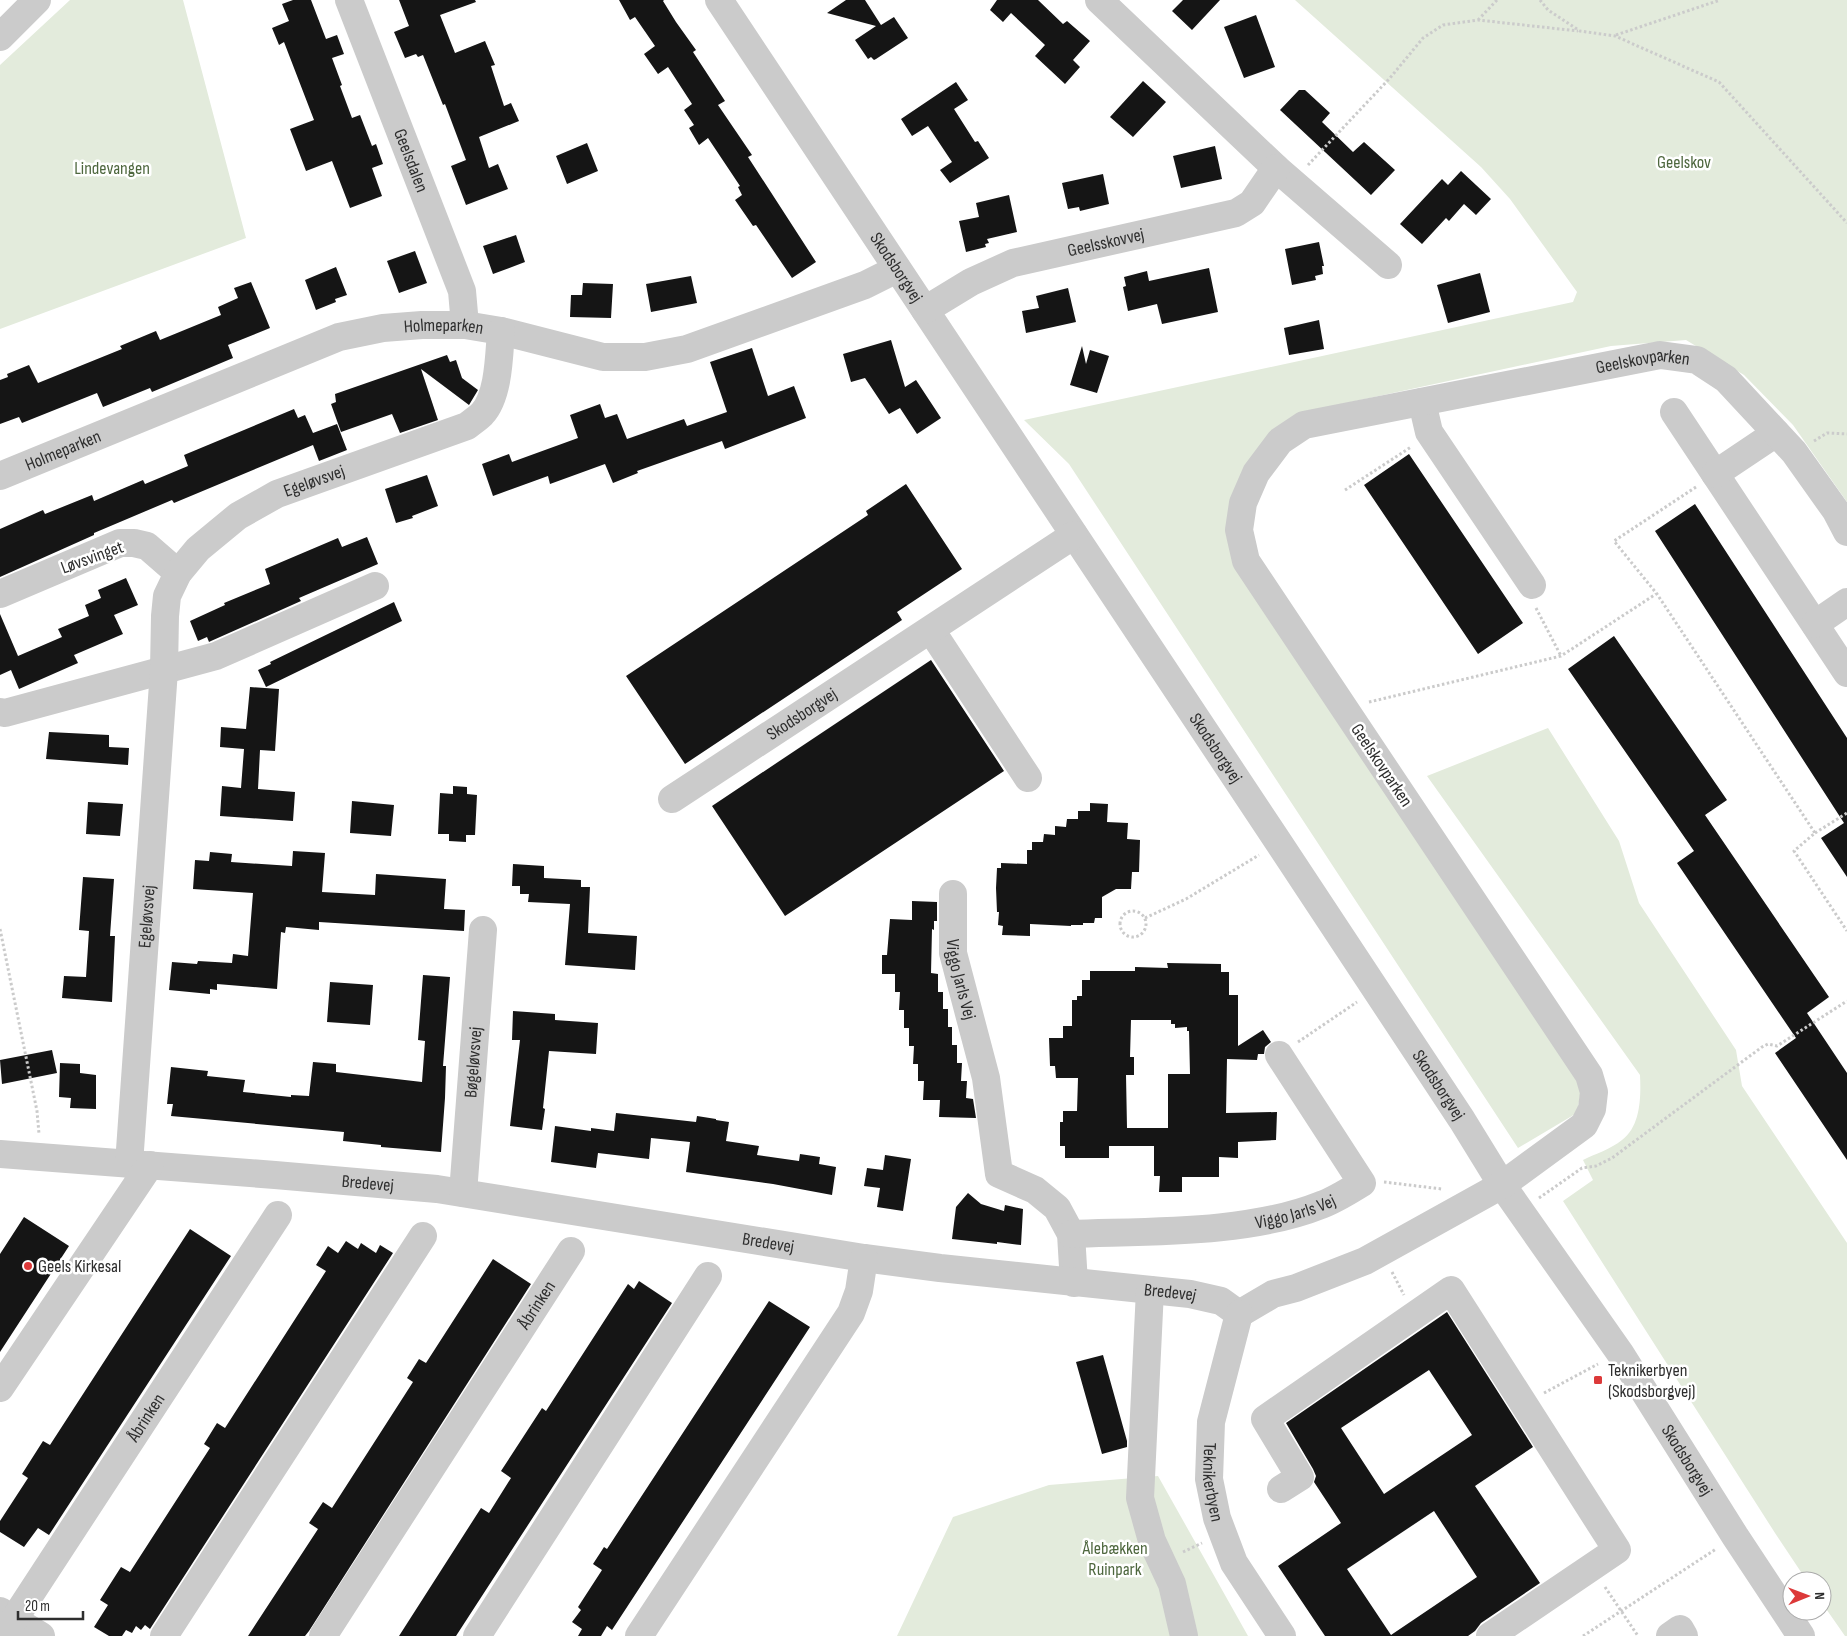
<svg xmlns="http://www.w3.org/2000/svg" width="1847" height="1636" viewBox="0 0 1847 1636" font-family="'Sofia Sans Condensed',sans-serif">
<rect width="100%" height="100%" fill="#fff"/>
<path fill="#e3ebdc" d="M70,0H183L246,238L0,329V65Z
M1295,0H1847V502L1793,425L1744,375L1686,340L1611,346L1300,413L1228,527L1582,1084L1577,1113L1518,1148L1069,464L1024,420L1573,302L1577,292L1510,199L1481,167Z
M1548,728L1619,841L1639,903L1736,1050L1742,1086L1847,1243V1636H1845L1822,1603V1581H1807L1775,1533L1563,1201L1593,1180L1583,1160C1595,1154 1611,1149 1622,1140C1641,1126 1641,1096 1640,1075L1427,776Z
M1158,1476L1248,1636H897L953,1517L1049,1485Z"/>
<path fill="#151515" fill-rule="evenodd" d="M293,0H311L326,39L337,35L344,54L332,58L342,85L340,86L352,118L360,115L372,146L376,144L383,164L372,168L382,196L350,208L332,161L306,171L290,129L314,120L284,42L279,45L272,28L289,21L282,4Z
M399,0H475L476,2L440,15L455,53L485,41L495,65L491,66L504,106L511,103L519,121L479,137L489,168L498,164L508,189L466,205L451,166L466,160L445,104L443,105L423,55L418,57L416,54L405,58L394,32L409,26Z
M619,0H664L663,1L676,22L696,50L693,52L725,101L718,105L752,155L748,157L816,262L792,278L756,225L753,226L735,200L742,195L738,187L740,186L708,138L699,145L689,128L694,125L684,110L692,104L668,67L658,74L644,54L655,46L635,17L630,20Z
M846,0H865L881,25L894,17L908,38L876,59L874,60L871,57L868,59L855,40L876,26L827,13Z
M997,0H1038L1063,24L1067,21L1090,41L1073,60L1080,67L1065,84L1035,56L1045,45L1011,13L1003,22L990,10Z
M1183,0H1220L1192,30L1172,11Z
M1256,15L1275,67L1244,78L1224,27Z
M1143,81L1166,102L1133,137L1110,117Z
M956,82L968,100L954,109L975,142L978,141L989,158L950,183L940,170L952,162L928,126L912,136L901,119Z
M1299,90H1305L1330,113L1322,122L1353,152L1364,142L1395,170L1371,195L1280,110Z
M587,143L598,171L567,184L556,156Z
M1215,146L1222,179L1181,188L1173,156Z
M1461,171L1491,199L1476,215L1464,204L1449,221L1446,218L1422,244L1400,224L1442,179L1448,185Z
M1103,174L1109,204L1080,211L1079,207L1068,209L1062,183Z
M1009,195L1017,232L987,239L989,243L985,244L986,247L966,252L959,221L979,217L976,203Z
M516,235L525,262L493,274L483,246Z
M1319,242L1324,266H1322L1323,274L1315,276L1316,280L1292,285L1285,249Z
M415,251L427,283L399,293L387,261Z
M336,267L347,295L335,299L336,302L316,310L305,280Z
M1209,268L1218,312L1162,324L1157,304L1128,311L1123,287L1126,286L1124,277L1147,271L1149,281Z
M1480,273L1490,312L1448,323L1437,285Z
M691,276L697,303L651,312L646,284Z
M251,282L270,328L228,345L233,358L152,392L150,388L103,407L97,393L22,423L19,417L0,424V380L8,377L7,374L29,365L38,383L122,349L120,346L156,331L160,340L221,315L218,307L238,298L234,288Z
M583,283L613,284L611,318L570,317L571,295H582Z
M1068,288L1076,322L1026,333L1022,311L1039,308L1036,296Z
M1319,320L1324,349L1289,355L1284,328Z
M891,340L905,387L916,380L941,418L917,434L900,408L889,414L865,378L851,382L843,354Z
M1082,346L1086,364L1090,350L1109,356L1097,393L1070,385Z
M752,348L768,396L794,386L806,418L725,449L722,441L637,471L638,473L613,483L605,464L550,484L548,476L493,496L482,464L509,454L512,462L578,438L570,415L600,404L605,418L617,414L627,439L684,419L687,426L727,412L710,362Z
M447,355L450,362L456,360L462,378L478,390L469,405L421,369L438,420L400,433L392,414L341,432L331,404L336,402L335,394Z
M294,409L298,418L305,415L313,433L337,424L347,450L319,461L313,445L174,503L172,500L94,533V535L0,577V529L43,510L45,514L92,495L94,501L143,480L145,484L188,466L184,455Z
M1409,454L1523,623L1478,654L1364,485Z
M427,475L438,506L412,516L413,518L396,523L385,489Z
M906,484L962,569L897,612L902,620L685,764L626,676L868,515L866,511Z
M1695,504L1847,738V877L1821,838L1844,823L1655,531Z
M367,537L378,564L299,598L301,601L211,641L209,642L207,637L198,641L190,621L225,605L224,603L270,584L265,569L338,538L342,547Z
M126,578L138,605L114,615L123,634L74,655L78,663L19,689L11,670L0,675V614L18,656L62,637L58,629L89,616L85,605L101,598L98,590Z
M394,602L402,621L266,687L258,670L271,664L270,662Z
M1614,636L1727,800L1705,815L1829,997L1807,1013L1847,1073V1160L1775,1053L1796,1038L1677,863L1694,851L1568,669Z
M931,660L1004,771L785,916L712,806Z
M250,687L279,689L275,751L260,750L258,789L295,792L293,821L220,816L222,786L241,788L244,749L220,747L221,727L246,729Z
M49,732L109,735V747L129,748L128,765L46,759Z
M453,786L467,787V794L477,795L475,835H466V842L449,841V834H438L440,793L453,794Z
M352,801L394,805L391,836L350,833Z
M88,802L123,804L120,836L86,834Z
M1090,803L1108,804L1107,822L1128,823L1127,839L1140,840L1139,872H1132L1131,889H1116L1102,897V918H1095L1094,923H1083V925H1071V926L1030,924V936L1002,935L1003,926L998,925L999,912H997L996,888L997,868H1001V863L1027,864V850H1032V842H1043L1044,834L1055,835V826L1066,827L1067,819H1078V811H1090Z
M293,851L325,853L322,892L375,895L376,874L446,879L444,909L465,910L464,931L319,922V930L286,927L285,933L281,932L277,989L217,984V990L210,989V994L169,990L172,962L197,964L198,961L232,963L233,954L248,956L253,893L193,889L195,860L209,861L210,852L232,854L231,862L292,866Z
M513,864L544,866V878L581,880V887H590L588,933L637,936L635,970L565,965L570,904L528,902L529,894H520V886H512Z
M83,877L114,879L110,936H115L112,1002L62,998L64,976L86,977L89,931L79,930Z
M912,901L937,902V921H934V930L932,929L931,973L938,974V992H943V1009H948V1027H952V1045H957V1063H962L961,1081H967L966,1098L973,1099L976,1118L939,1117L940,1100H923L924,1081H918V1064H913L914,1046H909V1028H904V1010H899L900,992H895V974H882V955H887L890,919L912,920Z
M1167,963L1221,964V972H1229V995H1238V1046L1263,1030L1271,1042L1265,1047L1264,1054H1258L1257,1060L1227,1059L1226,1113L1277,1112L1276,1140L1238,1142V1158L1219,1157V1177H1182V1192H1159L1160,1176H1154V1146H1109V1158H1065V1146H1060V1122H1063V1111H1077L1078,1078H1056L1055,1066H1050L1049,1038H1063V1026H1072V1000H1077V996H1082V980H1090V971H1135V967L1168,968ZM1131,1020H1171V1024H1175V1028L1187,1027V1031H1189L1190,1074H1168V1128H1127L1126,1075H1134V1057H1130Z
M423,975L450,977L443,1066H446L445,1098L441,1152L381,1147V1145L343,1141L344,1132L171,1116L173,1104H167L171,1067L208,1071L207,1076L245,1080L243,1092L291,1097V1095L309,1096L313,1062L336,1064V1072L422,1082L425,1041L418,1040Z
M330,982L373,985L370,1025L327,1022Z
M513,1011L555,1014V1020L598,1023L596,1054L549,1051L543,1108L545,1109L542,1130L510,1126L520,1040H512Z
M52,1050L57,1073L2,1084L0,1060Z
M60,1063L80,1064V1073L96,1075V1109L70,1108L71,1098L59,1097Z
M616,1113L696,1122L697,1116L716,1119V1120L729,1122L726,1141L759,1146L757,1155L799,1161L800,1154L820,1157L819,1164L836,1167L832,1195L773,1184L686,1172L690,1142L651,1138L649,1159L598,1153L596,1168L551,1162L555,1126L591,1131V1128L614,1131Z
M885,1155L911,1159L903,1211L877,1207L880,1188L864,1186L867,1168L883,1170Z
M968,1193L981,1204L1004,1211L1005,1205L1023,1209L1021,1245L997,1242V1244L952,1239L956,1207Z
M24,1217L69,1246L0,1352V1254Z
M190,1229L231,1256L49,1535L38,1528L24,1547L0,1532V1521L28,1478L22,1474L43,1441L50,1445Z
M346,1241L358,1249L361,1243L376,1253L380,1245L393,1253L150,1629L145,1625L141,1630L136,1626L132,1633L126,1630L122,1636H109L94,1627L108,1605L100,1600L121,1567L130,1572L210,1448L204,1444L217,1423L225,1428L326,1271L316,1265L328,1246L338,1253Z
M493,1259L531,1284L309,1631L305,1636H248L318,1529L309,1523L323,1502L332,1508L413,1382L407,1378L419,1359L426,1363Z
M639,1281L672,1303L456,1636H399L481,1508L489,1513L511,1478L501,1471L542,1408L546,1411L628,1284L634,1289Z
M769,1301L810,1327L612,1630L607,1626L601,1636H578L582,1629L572,1622L581,1610L578,1607L602,1570L593,1564L604,1547L607,1549Z
M1447,1312L1533,1447L1475,1486L1540,1583L1481,1623L1475,1631L1468,1636H1325L1278,1566L1341,1523L1314,1482L1316,1476L1313,1469L1286,1423ZM1429,1370L1472,1435L1384,1494L1341,1428ZM1434,1511L1477,1577L1391,1635L1347,1569Z
M1103,1355L1127,1441V1447L1102,1454L1076,1362Z"/>
<g fill="none" stroke-linecap="round" stroke-linejoin="round">
<path stroke="#cbcbcb" stroke-width="3" stroke-dasharray="2.5 2.5" stroke-linecap="butt" d="M1540,0L1548,10L1580,31L1615,36L1719,82L1847,223
M1478,20L1497,0
M1616,35L1720,0
M1308,165L1390,78L1423,38L1443,25L1478,20L1578,31
M1814,441L1827,433L1847,434
M1696,487L1614,541L1657,594L1815,833L1794,851L1847,931
M1345,490L1411,447
M1536,608L1561,656
M1369,702L1561,656L1656,594
M1815,833L1847,813
M1120 924a13 13 0 1 1 26 0a13 13 0 1 1-26 0Z
M1145,918L1186,899L1259,855
M0,929L37,1111L39,1134
M1298,1042L1357,1002
M1384,1182L1442,1189
M1539,1198L1582,1168L1596,1166L1612,1158L1762,1047L1768,1044L1777,1046L1847,1001
M1392,1272L1404,1295
M1544,1393L1598,1364
M1183,1552L1202,1543
M1605,1587L1638,1636
M1583,1636L1716,1549"/>
<g stroke="#cbcbcb" stroke-width="28">
<path id="s1" d="M349,0L462,291L465,325"/>
<path id="s2" d="M719,0L1279,843L1462,1120L1502,1185L1620,1353L1735,1536L1801,1636"/>
<path d="M1099,0L1276,168L1388,265"/>
<path d="M0,37L37,0"/>
<path id="s3" d="M925,310L971,282L1013,263L1236,213L1252,203L1276,168"/>
<path d="M1422,402L1429,432L1532,585"/>
<path d="M1674,412L1847,673"/>
<path d="M1715,474L1776,433"/>
<path id="s4" d="M0,476L339,337L383,328L422,325H465L501,331L603,357H645L687,349L865,285L897,269"/>
<path d="M0,594L120,543H134L147,546L178,573"/>
<path d="M1815,624L1847,602"/>
<path d="M931,630L1028,778"/>
<path d="M0,712L5,713L216,656L375,586"/>
<path id="s5" d="M672,799L1074,535"/>
<path id="s6" d="M953,894V953L986,1078L999,1174L1035,1190L1057,1208L1071,1234L1074,1283"/>
<path id="s7" d="M0,1154L275,1175L437,1189L864,1258L940,1268L1190,1294L1221,1301L1239,1314"/>
<path id="s8" d="M129,1164L164,670L165,616L167,596L178,573L198,549L238,516L277,494L467,426C472,422 478,418 482,414C499,396 499,355 501,331"/>
<path id="s9" d="M463,1193L483,930"/>
<path id="s10" d="M1071,1234C1149,1231 1249,1234 1321,1205C1335,1200 1349,1191 1362,1183L1279,1055"/>
<path d="M1150,1290L1140,1498L1152,1541L1172,1584L1184,1636"/>
<path id="s11" d="M1239,1314L1273,1294L1296,1288L1365,1261L1502,1185L1584,1125L1592,1109L1594,1092L1589,1075L1246,561L1239,530L1243,503L1256,473L1280,441L1304,425L1660,355L1697,360L1726,379L1794,452L1836,511L1847,532"/>
<path id="s12" d="M1239,1314L1211,1422L1209,1479L1217,1518L1234,1563L1282,1636"/>
<path d="M0,1388L150,1165"/>
<path d="M1281,1489L1300,1477L1265,1419L1451,1290L1617,1550L1490,1636"/>
<path d="M0,1611L41,1636"/>
<path id="s13" d="M3,1636L278,1215"/>
<path d="M164,1636L423,1236"/>
<path id="s14" d="M323,1636L571,1251"/>
<path d="M477,1636L708,1276"/>
<path d="M639,1636L851,1313L859,1291L864,1258"/>
<path d="M1670,1636L1680,1629L1684,1636"/>
</g>
</g>
<g fill="#dc3939" stroke="#fff" stroke-width="2">
<circle cx="28" cy="1266" r="5"/>
<rect x="1593" y="1375" width="10" height="10" rx="2.5"/>
</g>
<g text-anchor="middle" stroke-width="5" stroke-linejoin="round" paint-order="stroke">
<g font-size="18" fill="#2e2e2e" stroke="#fff">
<text dy="6" stroke="none"><textPath href="#s1" startOffset="172">Geelsdalen</textPath></text>
<text dy="6" stroke="none"><textPath href="#s3" startOffset="195">Geelsskovvej</textPath></text>
<text dy="6" stroke="none"><textPath href="#s2" startOffset="321">Skodsborgvej</textPath></text>
<text dy="6" stroke="none"><textPath href="#s4" startOffset="472">Holmeparken</textPath></text>
<text dy="6" stroke="none"><textPath href="#s11" startOffset="1572">Geelskovparken</textPath></text>
<text dy="6" stroke="none"><textPath href="#s4" startOffset="68">Holmeparken</textPath></text>
<text dy="6" stroke="none"><textPath href="#s8" startOffset="762">Egeløvsvej</textPath></text>
<text transform="translate(92 557) rotate(-20)" y="6">Løvsvinget</text>
<text dy="6" stroke="none"><textPath href="#s5" startOffset="155">Skodsborgvej</textPath></text>
<text dy="6" stroke="none"><textPath href="#s2" startOffset="898">Skodsborgvej</textPath></text>
<text transform="translate(1382 765) rotate(56)" y="6">Geelskovparken</text>
<text dy="6" stroke="none"><textPath href="#s8" startOffset="248">Egeløvsvej</textPath></text>
<text dy="6" stroke="none"><textPath href="#s6" startOffset="86">Viggo Jarls Vej</textPath></text>
<text dy="6" stroke="none"><textPath href="#s9" startOffset="131">Bøgeløvsvej</textPath></text>
<text dy="6" stroke="none"><textPath href="#s2" startOffset="1302">Skodsborgvej</textPath></text>
<text dy="6" stroke="none"><textPath href="#s7" startOffset="369">Bredevej</textPath></text>
<text dy="6" stroke="none"><textPath href="#s10" startOffset="226">Viggo Jarls Vej</textPath></text>
<text dy="6" stroke="none"><textPath href="#s7" startOffset="774">Bredevej</textPath></text>
<text dy="6" stroke="none"><textPath href="#s7" startOffset="1179">Bredevej</textPath></text>
<text dy="6" stroke="none"><textPath href="#s14" startOffset="394">Åbrinken</textPath></text>
<text dy="6" stroke="none"><textPath href="#s13" startOffset="261">Åbrinken</textPath></text>
<text dy="6" stroke="none"><textPath href="#s2" startOffset="1752">Skodsborgvej</textPath></text>
<text dy="6" stroke="none"><textPath href="#s12" startOffset="172">Teknikerbyen</textPath></text>
</g>
<g font-size="18" fill="#4e673e" stroke="#fff">
<text x="1684" y="168">Geelskov</text>
<text x="112" y="174">Lindevangen</text>
<text x="1115" y="1554">Ålebækken<tspan x="1115" dy="21">Ruinpark</tspan></text>
</g>
<g font-size="18" fill="#2e2e2e" stroke="#fff" text-anchor="start">
<text x="38" y="1272">Geels Kirkesal</text>
<text x="1608" y="1376">Teknikerbyen<tspan x="1608" dy="21">(Skodsborgvej)</tspan></text>
</g>
</g>
<g transform="translate(1807 1596) rotate(89)"><circle r="24" fill="#ffffff" stroke="#ababab"/>
<path d="M0-4L9 19L0 12L-9 19Z" fill="#dc3939"/>
<text y="-8" font-size="14" font-weight="bold" text-anchor="middle" fill="#2e2e2e">N</text>
</g>
<path d="M18 1611v8h65v-8" fill="none" stroke="#2e2e2e" stroke-width="2.5"/>
<text x="25" y="1611" font-size="15" fill="#2e2e2e" stroke="#ffffff" stroke-width="4" paint-order="stroke">20 m</text>
</svg>
